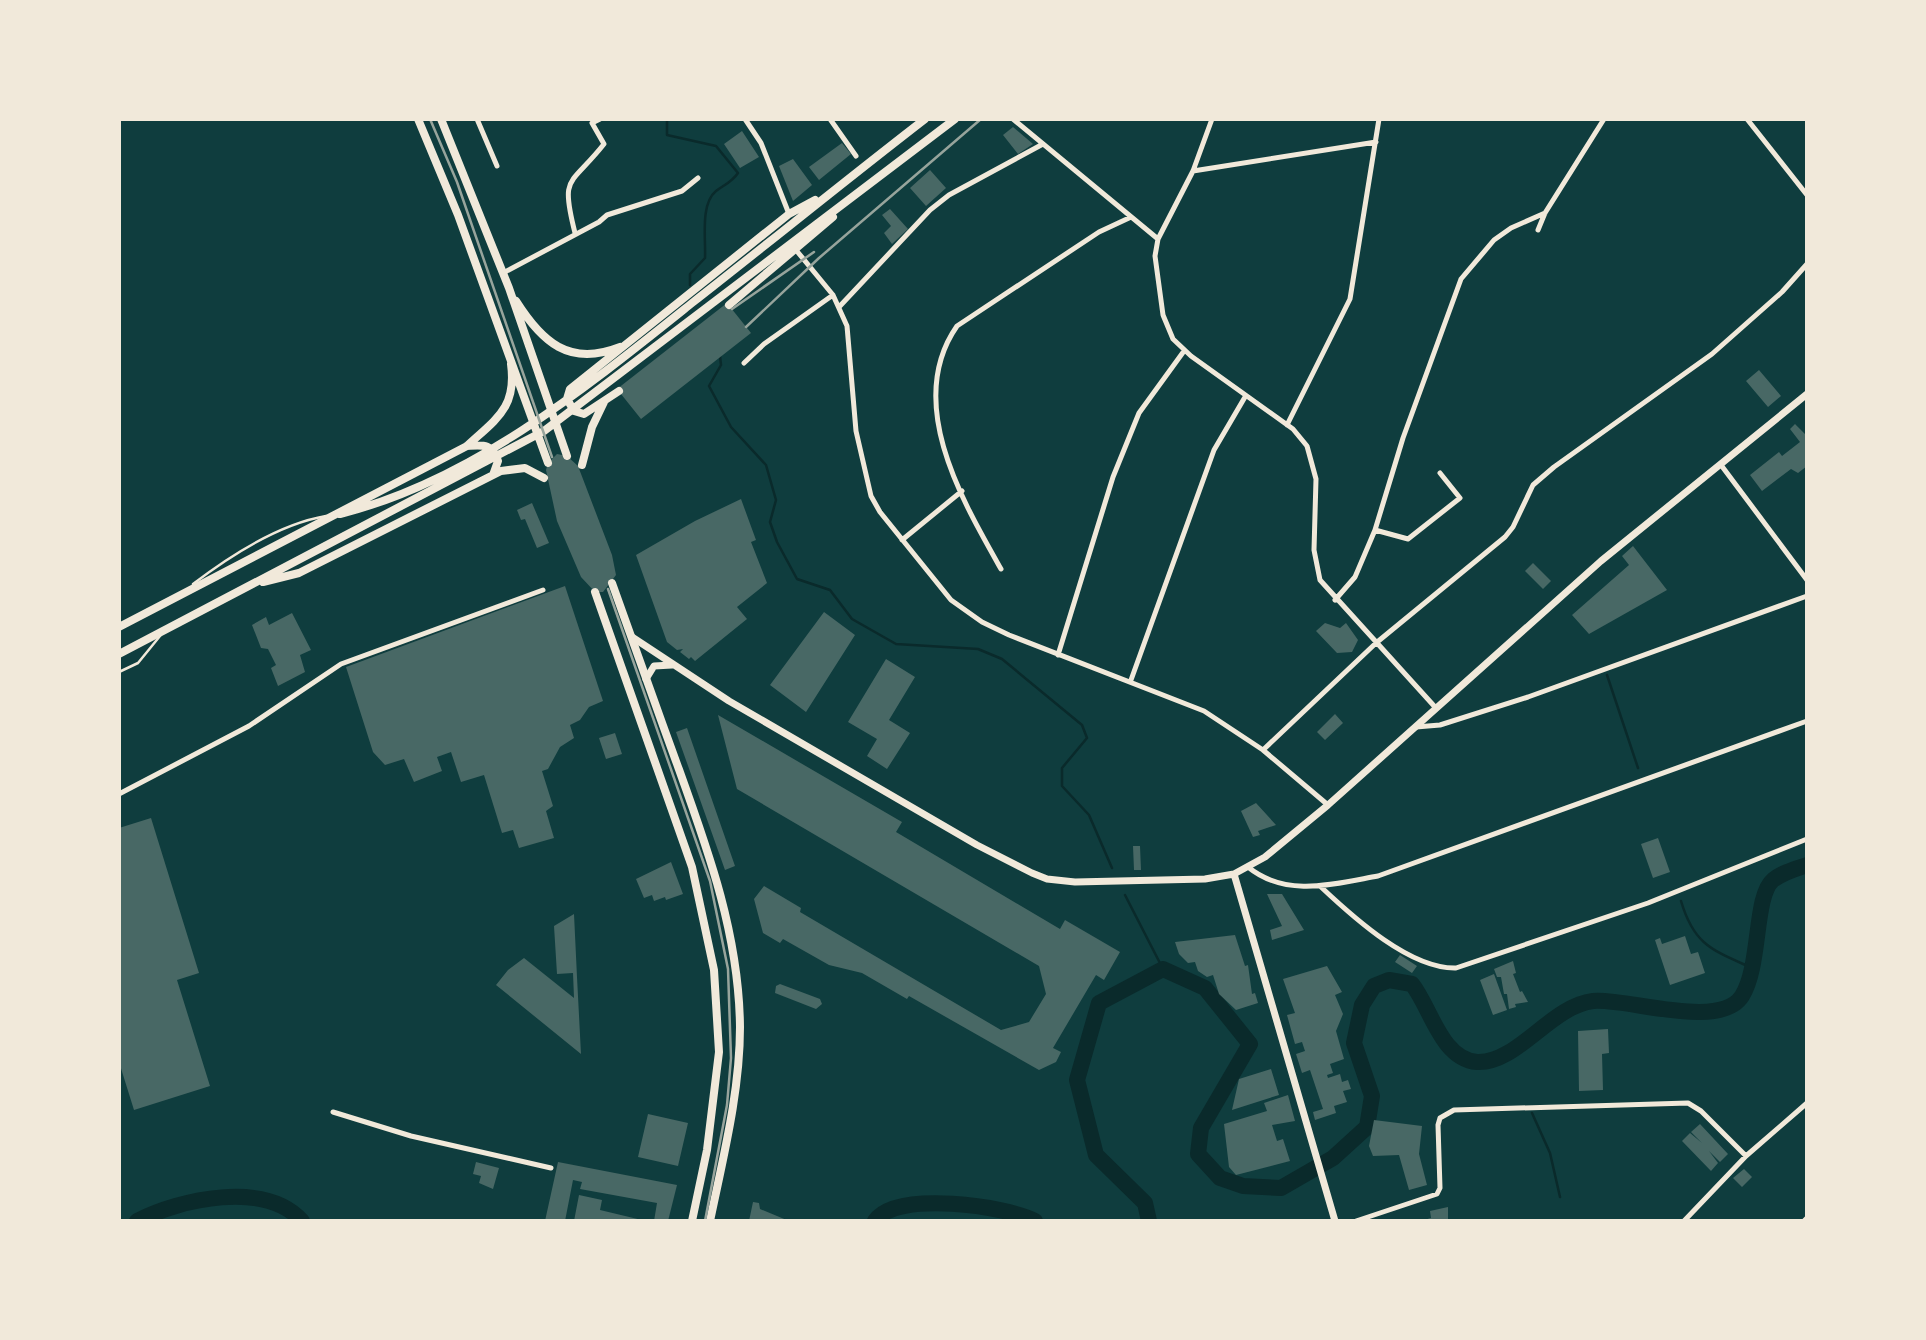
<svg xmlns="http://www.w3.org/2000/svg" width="1926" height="1340" viewBox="0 0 1926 1340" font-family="'Source Sans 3',sans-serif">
<rect width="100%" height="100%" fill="#0f3d3e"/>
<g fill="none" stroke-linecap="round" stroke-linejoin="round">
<path stroke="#0a2a2b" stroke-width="2.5" d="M667,119V135L716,146L738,173C731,183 725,184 716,191C700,204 706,239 705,258L690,274V285
M720,356L721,365L709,386L731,427L766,465L776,500L770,522L777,542L797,579L830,590L852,619L896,644L978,649L1002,659L1082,725L1087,738L1062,768V786L1089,815L1112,868
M1607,675L1638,768
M1125,895L1163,969
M1681,901C1694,945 1712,950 1752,968
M1532,1113L1550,1153L1560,1197"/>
<path stroke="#0a2a2b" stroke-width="16" d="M137,1221C180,1199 265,1180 302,1221
M875,1221C896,1190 1007,1206 1035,1221
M1149,1221L1145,1203L1096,1155L1077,1080L1099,1003L1163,969L1205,988L1250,1044L1201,1128L1198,1154L1220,1178L1243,1186L1281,1188L1333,1158L1367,1127L1372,1096L1354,1043L1362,1005L1374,986L1389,980L1412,984C1431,1008 1441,1059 1477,1062C1517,1064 1551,1006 1593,1001C1624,997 1720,1031 1742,996C1761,966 1754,896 1773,880C1783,872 1795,869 1807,865"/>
</g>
<path fill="#486865" d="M1013,127L1033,144L1018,154L1003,135Z
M742,131L759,157L740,168L724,144Z
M842,143L851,154L819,180L809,167Z
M793,159L812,185L793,201L779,166Z
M930,170L946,188L926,206L910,188Z
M890,209L908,229L892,244L884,233L891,226L882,215Z
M727,303L751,333L641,419L617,389Z
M1759,370L1781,396L1768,407L1746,381Z
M1795,424L1807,436V466L1798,473L1791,469L1762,491L1750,475L1779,452L1782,456L1800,442L1790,429Z
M557,454L567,456L578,466L612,555L616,575L603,592H595L581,577L557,521L546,470L548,463Z
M741,499L756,540L751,542L767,583L737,607L747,619L695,661L691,657L689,659L680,652L683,649L677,650L667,642L636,555L695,521Z
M532,503L549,543L537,548L525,519L521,520L517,510Z
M1633,546L1667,590L1589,634L1572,615L1629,565L1622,556Z
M1533,563L1551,581L1543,589L1525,571Z
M565,586L603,701L589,707L580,720L570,725L574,738L560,747L548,769L542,771L553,806L546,811L554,838L519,848L513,830L502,833L484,775L461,782L451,752L437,757L442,771L414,782L404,759L385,765L373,752L346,667Z
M824,612L855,635L806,712L770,685Z
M292,613L311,650L300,655L305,672L278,686L271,668L276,665L268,649L261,648L252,625L266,617L269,625Z
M1325,623L1340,628L1346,623L1358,640L1352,652L1337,653L1316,631Z
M886,659L915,677L889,720L910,733L887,769L867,756L877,739L848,722Z
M1335,714L1343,723L1325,740L1317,732Z
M718,715L902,822L896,832L1060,929L1065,920L1120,952L1104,980L1096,975L1053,1048L1061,1052L1056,1062L1039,1070L909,996L907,999L862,973L829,965L783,939L780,943L763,933L754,899L764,886L801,908L800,912L1001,1030L1029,1022L1046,994L1039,966L737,789Z
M687,728L735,866L725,870L676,732Z
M615,733L622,754L606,759L599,738Z
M1256,803L1276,825L1258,831L1260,835L1253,837L1241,811Z
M151,818L199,973L177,980L210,1086L134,1110L119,1062V828Z
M1658,838L1670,872L1653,878L1641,844Z
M1133,846H1140L1141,870H1134Z
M671,862L683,894L666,900L665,897L654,901L652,895L644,898L636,879Z
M1267,894H1282L1304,930L1272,940L1270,930L1282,926Z
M574,914L577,977L581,1054L496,985L508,970L524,958L574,998L573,973L557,974L554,926Z
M1235,935L1245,966L1248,965L1252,994L1255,993L1258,1003L1236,1010L1219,994L1213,975L1207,977L1198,971L1195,962L1188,963L1179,954L1175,942Z
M1685,936L1691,954L1698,952L1705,973L1670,985L1655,940L1660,938L1662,944Z
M1400,955L1417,966L1412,973L1395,962Z
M1513,961L1516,973L1513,974L1520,992L1522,991L1528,1002L1515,1004L1516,1007L1509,1009L1507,994H1504L1501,977H1497L1494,969Z
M1327,966L1342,992L1335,995L1343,1014L1336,1031L1344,1059L1330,1064L1333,1073L1327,1075L1328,1078L1340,1074L1342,1082L1348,1080L1351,1089L1343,1091L1347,1102L1334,1106L1336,1113L1315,1120L1313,1112L1323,1109L1310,1070L1302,1073L1296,1054L1305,1051L1302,1042L1295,1044L1287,1015L1295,1013L1283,979Z
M1494,974L1507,1010L1493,1015L1480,980Z
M780,984L820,999L822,1004L816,1009L775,993L776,986Z
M1608,1029L1609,1053L1602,1054L1603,1090L1579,1091L1578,1031Z
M1271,1069L1279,1095L1232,1110L1239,1079Z
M1288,1095L1295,1121L1272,1125L1277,1141L1283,1139L1290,1161L1236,1175L1229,1167L1224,1124L1267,1111L1264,1103Z
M648,1114L688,1123L678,1166L638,1157Z
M1374,1120L1422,1126L1419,1154L1427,1185L1409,1190L1399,1155L1373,1156L1369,1146Z
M1700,1124L1728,1154L1720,1162L1709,1151L1718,1163L1711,1171L1682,1141L1690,1133L1702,1143L1691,1132Z
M476,1162L499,1168L493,1189L479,1183L481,1176L473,1174Z
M558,1162L677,1185L668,1221H654L657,1203L580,1189L582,1182L573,1180L565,1221H545Z
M1744,1169L1752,1177L1742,1187L1733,1178Z
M579,1195L602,1200L600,1210L646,1221H574Z
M753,1202L759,1203L760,1209L789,1221H749Z
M1448,1207V1221H1420L1431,1218L1430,1211Z"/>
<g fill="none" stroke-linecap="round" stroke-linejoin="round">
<path stroke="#f1e9da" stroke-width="2.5" d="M193,584C231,555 279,524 326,516
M119,672L138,663L160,636"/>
<path stroke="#f1e9da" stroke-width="5" d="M477,119L497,166
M745,119L761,143L789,214
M830,119L856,156
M1013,119L1158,239L1155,256L1163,315L1173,339L1191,356L1293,429L1307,446L1316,479L1314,550L1320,580L1435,707
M1747,119L1807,195
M1193,171L1376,142
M1538,230L1545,213L1604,119
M575,233C560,174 570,187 604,144L592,123L600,119
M1158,239L1193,171L1212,119
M796,250L833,295L847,326L856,431L871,496L880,512L951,600L982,622L1009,635L1204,711L1263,750L1328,805
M503,273L599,222L607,215L682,191L698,178
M840,306L930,210L949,195L1043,144
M744,363L764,344L833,295
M1287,425L1350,299L1379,119
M1721,465L1807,580
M1375,530L1408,539L1460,498L1440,473
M902,540L962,491
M1001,569C962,500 904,402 957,326L1099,232L1129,218
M1335,600L1355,577L1375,530L1403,438L1461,279L1494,240L1511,228L1545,213
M1058,655L1113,477L1139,413L1184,351
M1131,680L1214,450L1245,397
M1416,727L1440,725L1528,697L1807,596
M1263,750L1376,643L1505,537L1513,527L1533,485L1554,467L1712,354L1782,292L1807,264
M119,794L249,726L341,664L543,590
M1248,867C1286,898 1334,884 1378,876L1807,721
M1321,887C1354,918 1410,969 1456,968L1648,903L1807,839
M333,1112L411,1136L551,1168
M1356,1221L1437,1194L1440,1188L1438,1125L1440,1118L1454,1110L1688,1103L1701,1111L1746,1156
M1684,1221L1746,1156L1807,1103
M1804,1221L1807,1218"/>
<path stroke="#f1e9da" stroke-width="7" d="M632,637L729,701L977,845L1032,873L1047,879L1075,882L1205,879L1234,874L1265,857L1328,805L1601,561L1807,394
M646,679L654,666L672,665
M1234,874L1335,1221"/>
<path stroke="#f1e9da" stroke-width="8" d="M418,119L458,215L548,463
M441,119L509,288L567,456
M516,301C542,342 569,367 620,347
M729,305L833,217
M619,391L584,414L574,411L567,399L570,389L789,214L815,200
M467,446C482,445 493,443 498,461L493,475
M582,465L592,427L604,402
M340,514C472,481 587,387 692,303C770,242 846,180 925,119
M263,582L299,573L501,471L525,468L544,478
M612,583C634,644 655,704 677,764C708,850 739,934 740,1027C740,1092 723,1158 710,1221
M595,592L692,867L714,970L719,1052L707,1150L692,1221
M119,627L467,446C496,419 517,408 511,364
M119,654L544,431L955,119"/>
<path stroke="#97a49c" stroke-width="2.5" d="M430,119L457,182L552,457
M732,309L814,252
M746,327L819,258L981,119
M608,589L710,881L728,969L731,1058L727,1105L705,1221"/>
</g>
<rect width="1926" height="1340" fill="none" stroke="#f1e9da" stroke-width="242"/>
</svg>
